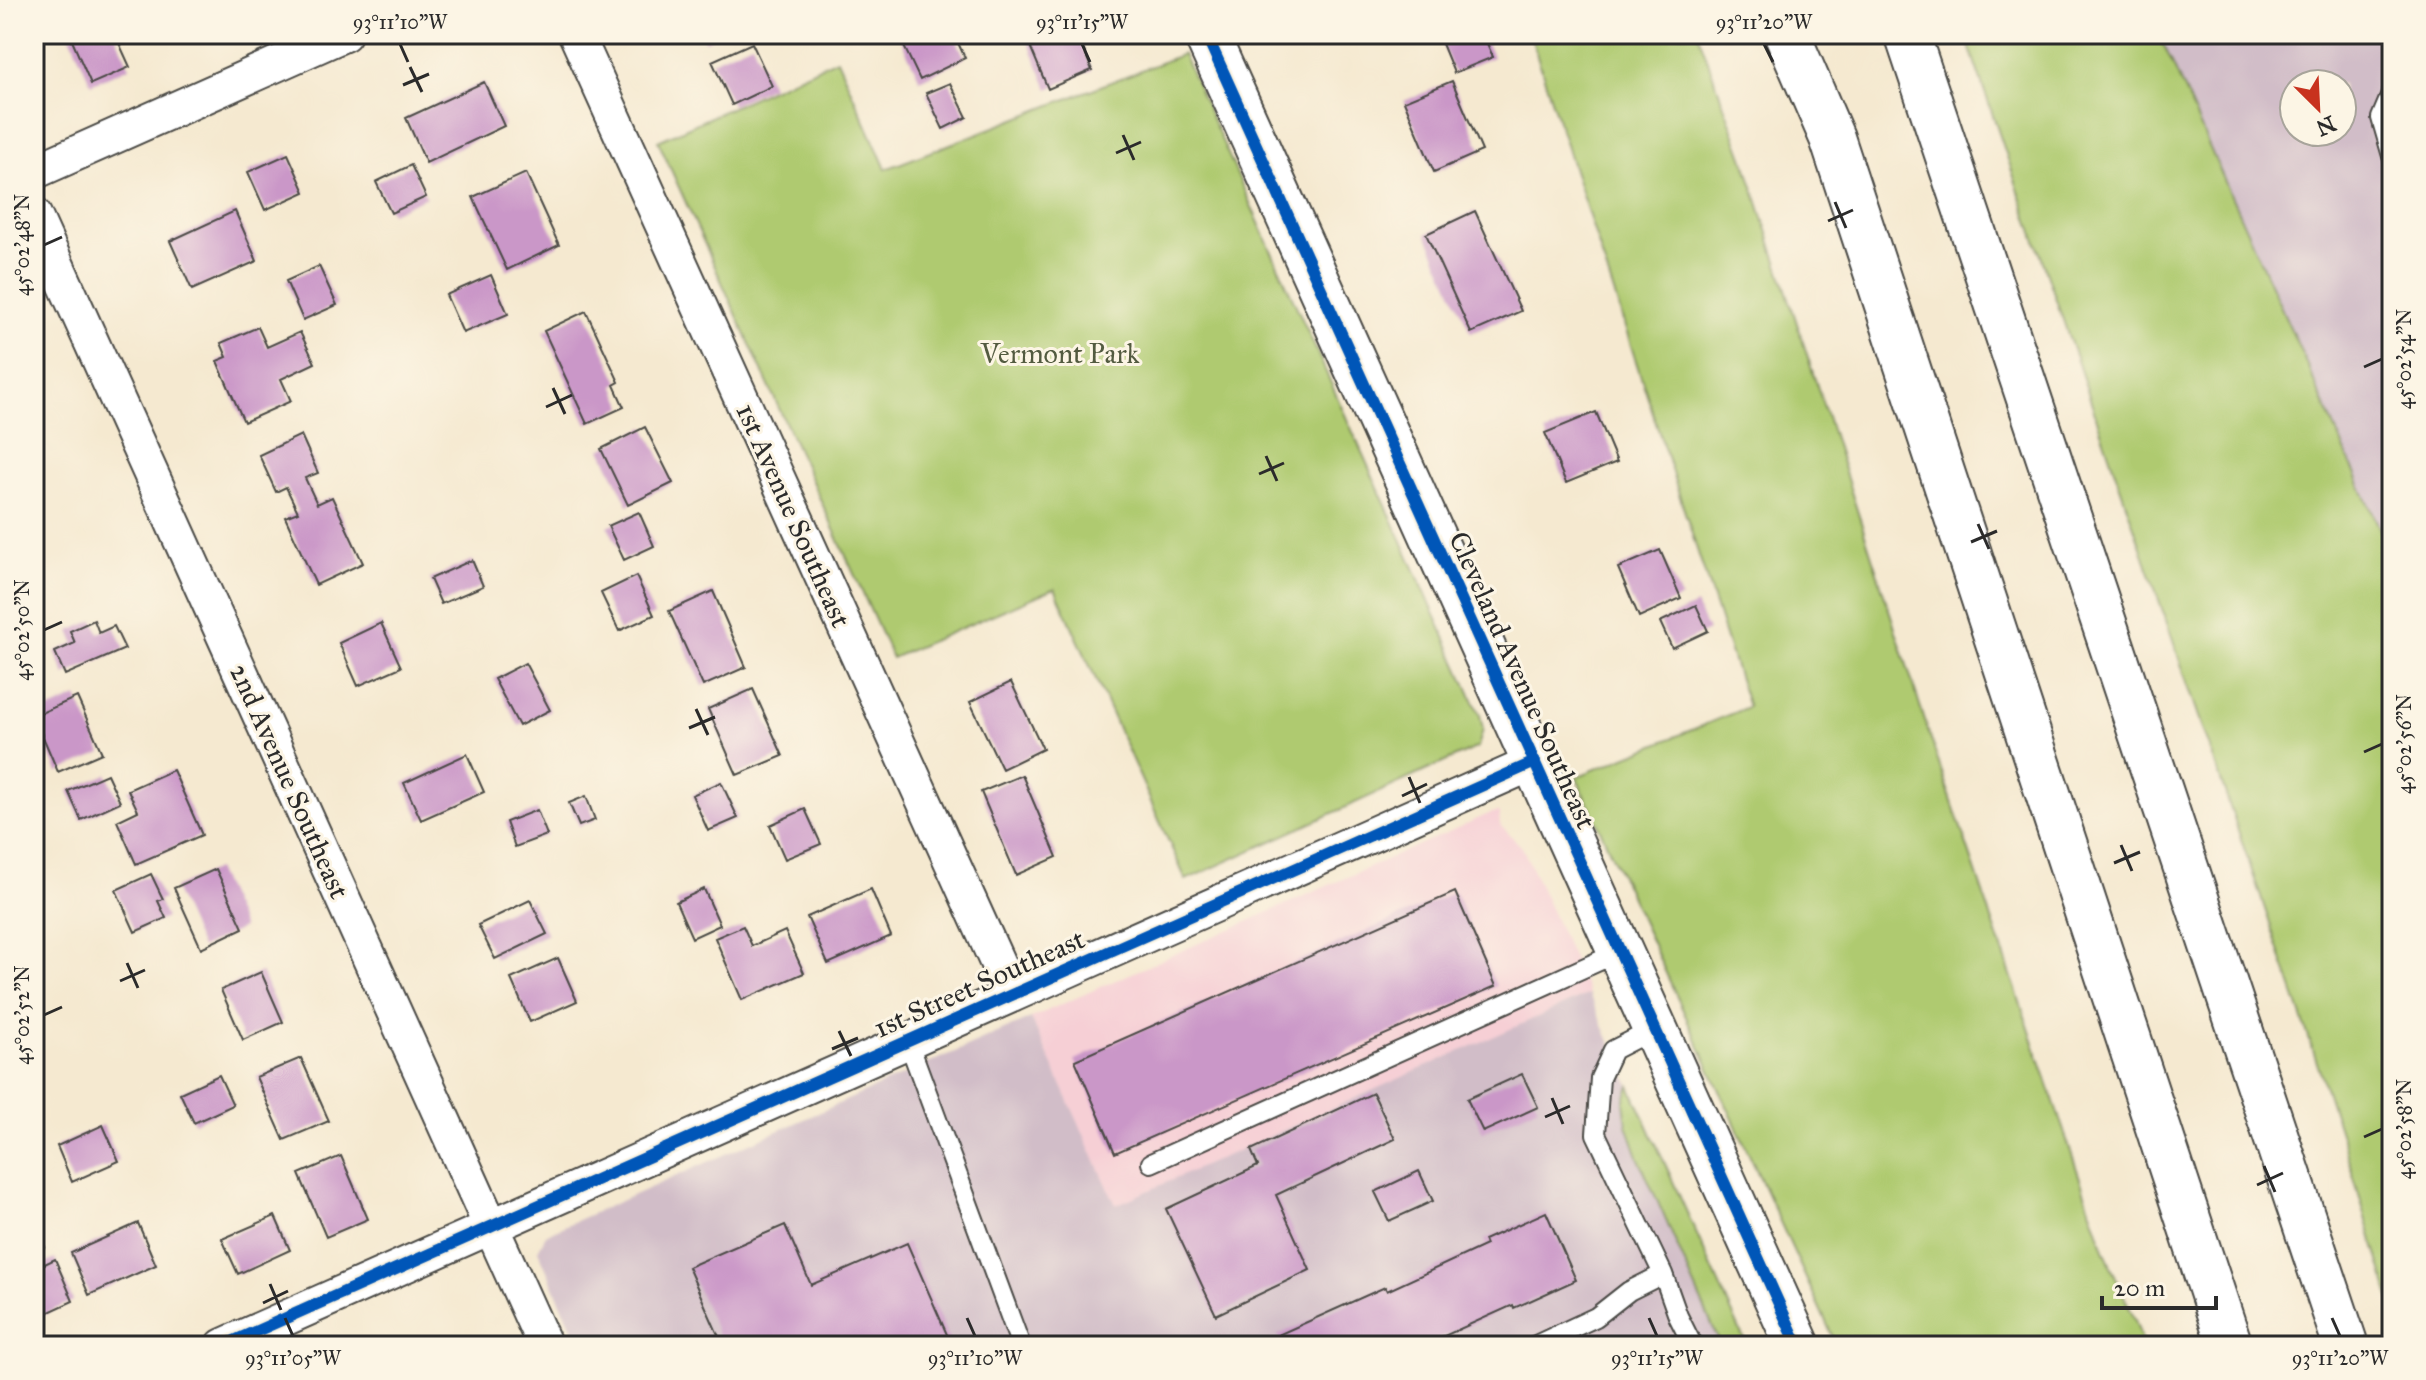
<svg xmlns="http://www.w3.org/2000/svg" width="2426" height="1380" viewBox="0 0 2426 1380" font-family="'IM FELL Great Primer',serif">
<rect width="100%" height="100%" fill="#fcf5e5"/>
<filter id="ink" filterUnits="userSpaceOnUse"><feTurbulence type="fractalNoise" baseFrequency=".0125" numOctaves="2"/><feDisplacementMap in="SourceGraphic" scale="16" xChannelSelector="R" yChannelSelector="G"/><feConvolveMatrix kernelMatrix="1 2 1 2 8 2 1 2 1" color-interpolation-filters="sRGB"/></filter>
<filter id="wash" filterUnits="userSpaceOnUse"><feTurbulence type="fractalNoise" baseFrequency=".006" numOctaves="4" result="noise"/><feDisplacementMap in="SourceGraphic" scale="32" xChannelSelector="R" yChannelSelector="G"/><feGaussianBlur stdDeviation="1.8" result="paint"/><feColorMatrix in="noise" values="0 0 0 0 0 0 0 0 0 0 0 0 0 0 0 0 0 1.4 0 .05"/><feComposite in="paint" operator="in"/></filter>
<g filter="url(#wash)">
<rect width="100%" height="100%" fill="#f5e9d0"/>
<path fill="#f6cfd5" d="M1499,812L1500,825L1522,847L1589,994L1116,1206L1031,1018L1491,813Z"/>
<path fill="#d1bdc8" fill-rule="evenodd" d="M2159,34H2392V556ZM2294,84H2342V132H2294Z
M1589,994L1630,1086L1624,1102L1721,1346H580L538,1250L546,1235L553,1231L1031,1018L1116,1205Z"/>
<path fill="#afca70" stroke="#6d7a4e" stroke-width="2" d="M1530,34H1698L1746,165L1932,743L2106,1255L2135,1320L2144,1346H1837L1576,777L1748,707Z
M1965,34H2159L2392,556V1304L2344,1145L2304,1023Z
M1183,54L1480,715L1483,729L1478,747L1186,880L1055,588L892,658L658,141L837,59L886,169Z
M1630,1086L1747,1346H1721L1639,1159L1627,1125L1624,1102Z"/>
<g id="blocks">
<path fill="#ca97c8" d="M75,34H115L130,67L91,84L70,36Z
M702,34H720L705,41Z
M908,34H954L965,58L920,80L900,38Z
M1025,34H1077L1092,70L1048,89Z
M1438,34H1483L1493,57L1454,73Z
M752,43L772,86L732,105L712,61Z
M1452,81L1482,151L1434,172L1404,101Z
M484,82L504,126L426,163L406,118Z
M950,83L967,117L943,129L926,93Z
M288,154L305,192L265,210L248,172Z
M411,165L426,197L391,213L376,182Z
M526,173L559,245L507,270L473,197Z
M235,211L257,261L192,290L170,241Z
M1475,211L1521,311L1471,333L1426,234Z
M319,266L337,305L303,320L286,281Z
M491,275L508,314L463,333L446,295Z
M586,311L619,382L614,385L624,407L587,424L544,331Z
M258,327L267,347L300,332L315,363L281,379L291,401L244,422L217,361L227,357L221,343Z
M1596,412L1617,462L1566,483L1545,433Z
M645,427L673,483L628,505L601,449Z
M301,435L318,473L305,478L317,504L332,497L363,563L316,585L285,517L298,512L286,487L276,492L259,455Z
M639,512L654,546L624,560L608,526Z
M1660,550L1681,598L1639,617L1618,568Z
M472,560L483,586L441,604L430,579Z
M636,576L654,615L619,631L601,593Z
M713,591L746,667L703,686L669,611Z
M1696,605L1708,631L1672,648L1660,622Z
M94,620L99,633L114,626L125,649L65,675L55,652L75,643L70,631Z
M381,623L401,667L358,686L339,643Z
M525,663L550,710L519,726L494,679Z
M1011,682L1043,749L1002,769L970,702Z
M753,689L783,756L737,775L708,709Z
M77,697L102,753L58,772L34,716Z
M467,754L484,792L421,820L404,783Z
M173,770L202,835L136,864L117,821L138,811L128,790Z
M107,774L120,802L81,820L68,791Z
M1022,775L1057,857L1016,875L981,792Z
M721,782L738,818L708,831L692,795Z
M586,796L595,820L579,826L569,803Z
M805,809L821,844L785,859L770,825Z
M537,810L547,835L515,847L506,822Z
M216,869L243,928L201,948L174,888Z
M151,874L163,899L158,901L166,918L135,932L116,890Z
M704,889L720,925L692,938L676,902Z
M871,889L891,936L828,964L807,917Z
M1455,892L1496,986L1115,1153L1075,1060Z
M530,900L547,934L495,959L478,925Z
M743,926L752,946L785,931L804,973L742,1000L715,938Z
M558,958L577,1001L530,1022L511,979Z
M261,972L283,1022L243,1040L221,990Z
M301,1058L329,1121L284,1140L256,1077Z
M1522,1074L1538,1107L1483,1132L1467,1099Z
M219,1075L233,1105L194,1123L180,1093Z
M1373,1093L1395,1139L1276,1195L1310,1270L1216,1315L1166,1209L1258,1166L1251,1150Z
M103,1125L119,1161L72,1182L57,1146Z
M341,1156L368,1219L326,1237L299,1174Z
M1419,1171L1433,1201L1389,1221L1375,1192Z
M1546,1212L1576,1280L1514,1308L1513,1305L1422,1346H1283L1278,1335L1385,1287L1387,1291L1486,1245L1484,1240Z
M275,1216L290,1250L238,1274L222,1239Z
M34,1221L45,1247L34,1252Z
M138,1223L156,1265L89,1295L71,1253Z
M785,1225L811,1285L907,1243L952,1346H723L688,1267Z
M55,1259L73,1301L34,1319V1269Z"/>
</g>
</g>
<g filter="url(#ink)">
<use href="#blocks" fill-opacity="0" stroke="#494844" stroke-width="2"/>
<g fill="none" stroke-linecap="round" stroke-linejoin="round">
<g stroke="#494844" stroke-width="22">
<path id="lane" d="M2392,92L2381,118L2392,156
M908,1041L1021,1346
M1151,1163L1619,952
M1663,1274L1678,1316L1693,1346
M1534,1346L1596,1317L1629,1291L1663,1274L1596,1134L1600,1078L1613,1050L1654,1029"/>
</g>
<g stroke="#494844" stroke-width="38">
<path id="street" d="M576,34L1012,995
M34,172L344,34
M34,215L545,1346
M223,1346L1535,762"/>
</g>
<g stroke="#494844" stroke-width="48">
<path id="secondary" d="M1206,34L1798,1346"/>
</g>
<g stroke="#494844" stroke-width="48">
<path id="highway" d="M1787,34L1832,138L2230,1346
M1907,34L2346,1346"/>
</g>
<use href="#lane" stroke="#fff" stroke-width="18"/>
<use href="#street" stroke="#fff" stroke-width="34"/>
<use href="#secondary" stroke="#fff" stroke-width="44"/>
<use href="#highway" stroke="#fff" stroke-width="44"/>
<g stroke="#fcf5e5" stroke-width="17">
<path id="cycleway" d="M1206,34L1798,1346
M223,1346L1535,762"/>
</g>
<use href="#cycleway" stroke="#0057b8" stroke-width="12"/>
</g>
</g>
<path fill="none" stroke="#2b2b2b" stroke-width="3" d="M400,44L408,62M1082,44L1090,62M1764,44L1773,62M410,67L422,92M403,85L429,74M1123,135L1134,160M1116,153L1141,142M1835,202L1846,228M1828,221L1853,210M44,245L62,237M2364,367L2382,359M553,388L565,414M546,407L572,395M1266,456L1277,481M1259,474L1284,463M1978,524L1989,549M1971,542L1997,531M44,630L62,622M696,709L708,735M689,728L715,717M2364,752L2382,744M1409,777L1420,803M1402,796L1427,784M2121,845L2132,871M2114,863L2140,852M127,963L138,988M120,981L145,970M44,1015L62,1007M839,1031L851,1056M832,1049L858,1038M1552,1098L1563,1124M1545,1117L1570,1106M2364,1137L2382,1129M2264,1166L2275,1192M2257,1185L2283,1173M270,1284L281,1310M263,1303L288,1291M285,1318L293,1336M967,1318L975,1336M1649,1318L1657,1336M2332,1318L2340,1336"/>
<g text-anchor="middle" stroke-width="6" stroke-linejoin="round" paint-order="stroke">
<g font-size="28" fill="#535b40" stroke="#fcf5e5">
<text x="1060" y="363">Vermont Park</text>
</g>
<g font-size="28" fill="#2b2b2b" stroke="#fcf5e5">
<text transform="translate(794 515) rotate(66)" y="10">1st Avenue Southeast</text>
<text transform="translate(1523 680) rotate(66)" y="10">Cleveland Avenue Southeast</text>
<text transform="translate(290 781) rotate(66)" y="10">2nd Avenue Southeast</text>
<text transform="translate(979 983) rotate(-24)" y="10">1st Street Southeast</text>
</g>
</g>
<rect width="2426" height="1380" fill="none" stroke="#fcf5e5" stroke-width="88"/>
<g transform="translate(2318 108) rotate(156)"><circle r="38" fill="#fcf5e5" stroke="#a8a49b" stroke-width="2"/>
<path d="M0-6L14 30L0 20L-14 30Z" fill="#c8321e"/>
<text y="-12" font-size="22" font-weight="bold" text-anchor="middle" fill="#2b2b2b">N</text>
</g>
<path d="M2102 1296v12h114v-12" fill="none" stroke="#2b2b2b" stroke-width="4"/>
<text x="2114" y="1296" font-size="24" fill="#2b2b2b" stroke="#fcf5e5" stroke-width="6" paint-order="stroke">20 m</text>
<rect x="44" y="44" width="2338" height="1292" fill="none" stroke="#2b2b2b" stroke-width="3"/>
<g font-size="20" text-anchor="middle" fill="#2b2b2b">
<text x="400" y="29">93°11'10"W</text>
<text x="1082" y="29">93°11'15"W</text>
<text x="1764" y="29">93°11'20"W</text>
<text transform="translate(22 245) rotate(-90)" y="7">45°02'48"N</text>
<text transform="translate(2404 359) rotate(-90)" y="7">45°02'54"N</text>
<text transform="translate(22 630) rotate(-90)" y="7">45°02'50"N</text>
<text transform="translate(2404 744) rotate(-90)" y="7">45°02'56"N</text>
<text transform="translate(22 1015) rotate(-90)" y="7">45°02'52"N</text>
<text transform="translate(2404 1129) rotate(-90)" y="7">45°02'58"N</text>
<text x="293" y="1365">93°11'05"W</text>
<text x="975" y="1365">93°11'10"W</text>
<text x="1657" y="1365">93°11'15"W</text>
<text x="2340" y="1365">93°11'20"W</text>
</g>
</svg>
